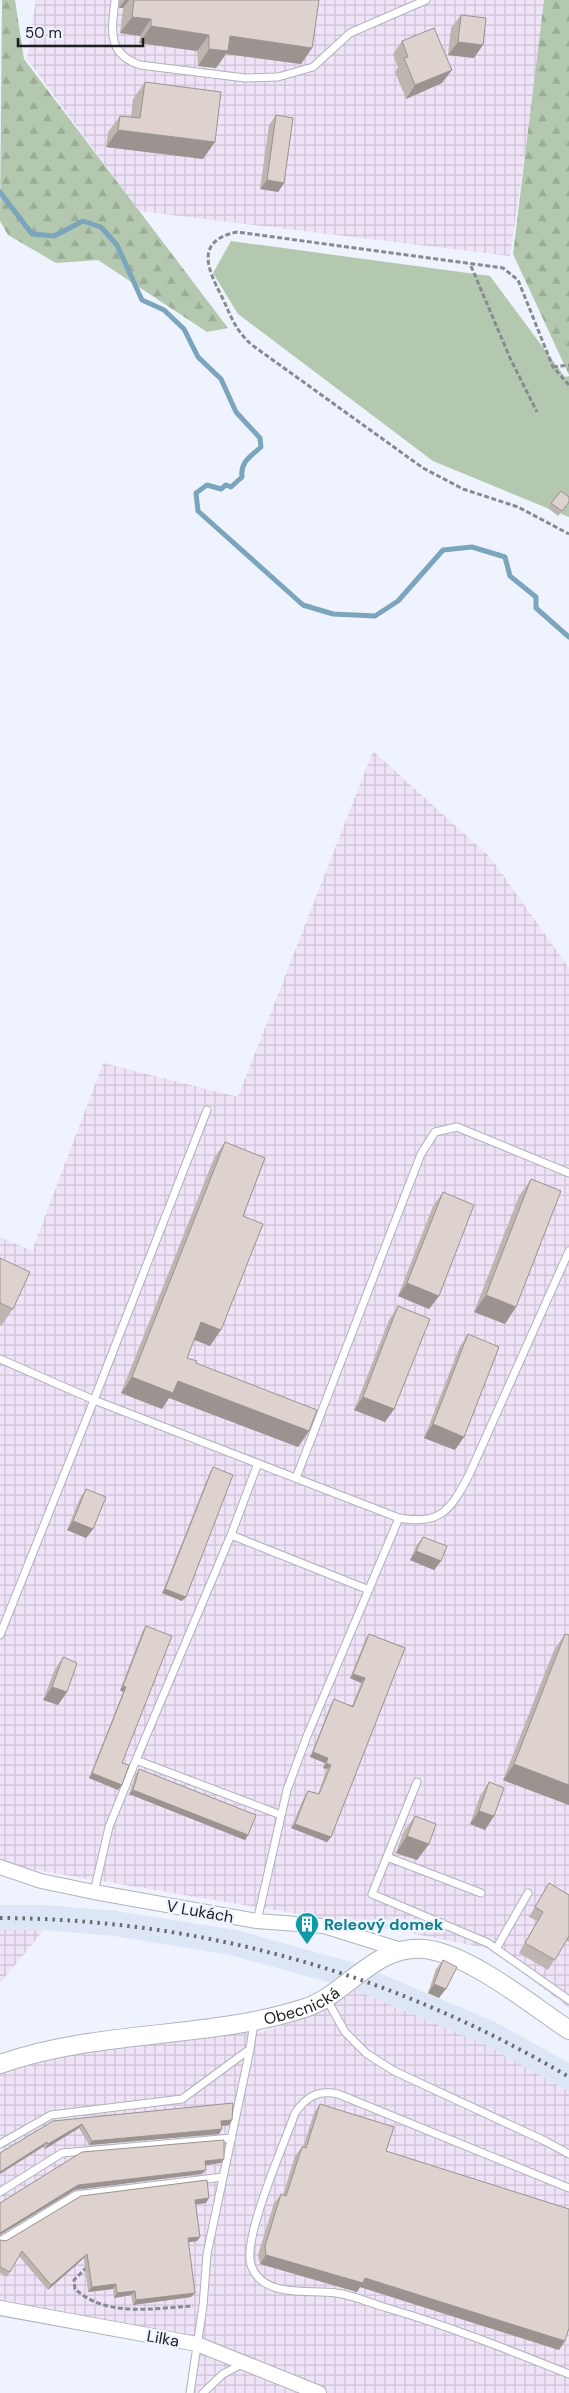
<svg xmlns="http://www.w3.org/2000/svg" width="569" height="2393" viewBox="0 0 569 2393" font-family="'DM Sans',sans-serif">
<defs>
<pattern id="industrial-grid" width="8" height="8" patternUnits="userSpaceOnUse" patternTransform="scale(1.25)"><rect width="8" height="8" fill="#efe3f8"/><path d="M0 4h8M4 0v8" fill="none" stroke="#ccc2d4"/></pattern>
<pattern id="forest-firs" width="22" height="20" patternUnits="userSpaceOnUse" patternTransform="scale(1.25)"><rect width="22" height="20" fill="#b4c8af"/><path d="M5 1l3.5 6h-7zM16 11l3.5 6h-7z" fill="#9aab96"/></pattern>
</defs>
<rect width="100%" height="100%" fill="#eef3fd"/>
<path fill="#dde6f6" d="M0,1905H45L116,1911L236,1930L358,1964L495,2022L569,2063V2092L484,2044L350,1988L230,1955L114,1936L44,1930H0Z"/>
<path fill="url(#industrial-grid)" d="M36,0H548L510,256L139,211L27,59Z
M373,751L490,857L569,968V2008L491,1949L400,1931L0,1864V1237L32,1251L103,1063L238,1097Z
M0,1930H44L0,1983Z
M350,1988L484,2044L569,2092V2393H191L198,2337L0,2301V2064L254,2021L261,2032L323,2012Z"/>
<path fill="url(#forest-firs)" d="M2,0H15L24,59L228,328L207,332L98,260L56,263L8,235L0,221Z
M544,0H569V375L513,254Z"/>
<path fill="#b4c8af" d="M231,241L490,276L565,377L569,376V517L433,461L238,314L213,273Z"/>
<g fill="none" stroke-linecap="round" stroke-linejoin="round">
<path stroke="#7ba5bd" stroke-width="5" d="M0,192L32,234L54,236L83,221L101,227L117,245L142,300L164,310L184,329L198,357L221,379L236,412L260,438L261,447C251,456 240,462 242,477L231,487L226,485L221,489L207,485L196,493L198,511L303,605L333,614L375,616L398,601L443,550L472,547L505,557L510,576L536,597V608L569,637"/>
<g stroke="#aeb3bc" stroke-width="9">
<path id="service" d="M115,0C112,30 106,53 140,65L245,78L278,77L313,67L350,33L426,0
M0,1359L94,1400L207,1110
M258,1463L231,1535L136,1760L281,1815
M296,1478L421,1154L435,1132L457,1127L569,1173
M231,1535L369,1590
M0,1635L94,1400L399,1518C441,1526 451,1509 469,1475L569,1251
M417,1782L372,1894L488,1943L569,2000
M387,1857L481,1893
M94,1892L109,1827L136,1760
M257,1921L287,1790L307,1736L399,1518
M496,1949L528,1893
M326,1998L345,2032L367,2054L394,2071L545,2141L569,2154
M0,2144L51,2115L182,2099L250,2049
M569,2188L338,2094C318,2090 307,2096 295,2113C285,2143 242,2238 251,2265C263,2299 308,2289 336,2293C353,2295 370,2303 387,2308C449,2326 509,2350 569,2374
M0,2192L62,2153L232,2138
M0,2241L76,2195L223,2177
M190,2393L203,2306L207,2254L250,2049L254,2022
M203,2393L223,2374L242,2364"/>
</g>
<g stroke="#aeb3bc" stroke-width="16">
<path id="minor" d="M0,1867L41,1881L94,1892L257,1921L324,1926L401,1950
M0,2308L197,2344L319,2393"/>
</g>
<g stroke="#aeb3bc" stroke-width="20">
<g id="tertiary">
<path id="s1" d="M0,2064C99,2029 206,2040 305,2008C348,1994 374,1944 425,1949C471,1955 530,2004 569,2030"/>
</g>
</g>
<path stroke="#878b91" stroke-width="3" stroke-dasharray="5 2.5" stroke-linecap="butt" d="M471,266L510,358L537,412
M553,367L569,365
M569,385L553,367L518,280L503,268L237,232C195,241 207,268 222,297C232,318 235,330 252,345L423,468L463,489L518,507L569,534
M87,2267L74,2280L75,2289C107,2318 154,2308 193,2306"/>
<use href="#service" stroke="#fff" stroke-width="7"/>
<use href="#minor" stroke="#fff" stroke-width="14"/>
<use href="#tertiary" stroke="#fff" stroke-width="18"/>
<path stroke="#696c72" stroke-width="4" stroke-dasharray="2.5 5" stroke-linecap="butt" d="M0,1918C202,1919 395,1974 569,2077"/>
</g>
<path fill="#beb5b0" d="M119,0H319L312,48L301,64L226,54L216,68L198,66L197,51L139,43L140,36L120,33L123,8H119Z
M461,15L474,58L448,55L451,28Z
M402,41L442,83L406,99L395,72L398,67L393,54Z
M145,82L203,159L106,147L108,132L120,116L131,117L133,99Z
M276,115L284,183L278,192L260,189L269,125Z
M569,502L558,516L548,508L551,503Z
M225,1142L243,1216L210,1346L194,1340L187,1358L309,1431L298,1447L169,1398L162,1409L121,1393L214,1158Z
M531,1179L516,1307L505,1324L474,1312L519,1196Z
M443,1192L439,1296L429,1309L398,1296L433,1206Z
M0,1258L13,1309L1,1326L0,1325Z
M398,1306L394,1409L385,1422L354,1410L389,1320Z
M468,1334L455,1450L424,1438L459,1348Z
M213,1467L182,1601L162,1593L210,1472Z
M86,1489L93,1529L86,1538L67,1530L80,1498Z
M423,1537L441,1561L434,1570L410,1560L416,1546Z
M146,1626L122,1763V1785L118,1790L89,1778L123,1692L120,1690L143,1630Z
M369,1634L405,1648L331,1837L327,1842L291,1828L305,1795L308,1791L318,1794L327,1769L323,1768L325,1763L310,1757L331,1704L334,1699L352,1706L361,1683L350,1678L366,1638Z
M565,1634L569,1635V1805L503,1780L554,1650Z
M63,1657L67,1692L58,1705L43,1700L54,1671Z
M139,1769L248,1835L245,1840L129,1794L136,1774Z
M489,1782L494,1816L485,1830L470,1824L480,1796Z
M415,1816L429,1844L417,1860L396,1853L403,1833Z
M549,1883L569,1895V1942L566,1940L548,1970L519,1953L537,1921L529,1917L543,1893Z
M443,1960L439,1998L428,1993L436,1969Z
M320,2104L386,2151L559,2350L360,2287L357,2292L260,2264L258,2255L274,2203L281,2194L283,2195L295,2156L302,2147H303L314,2113Z
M232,2120L229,2125L222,2126V2129L219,2134L89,2145L79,2128L45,2149L43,2147L53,2121Z
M81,2196L206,2203L196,2204L200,2237L197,2241L188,2242L195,2293L191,2297L133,2305L131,2295L114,2298L113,2289L88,2292L84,2258L48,2290L19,2256L7,2277L0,2273V2240L6,2241Z"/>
<path fill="#9b9390" d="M125,0H129L123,8H119Z
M132,17L151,19L140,36L120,33Z
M151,26L209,35L197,51L139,43Z
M230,36L312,48L301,64L226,54L216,68L198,66L209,49Z
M458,42L483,45L474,58L448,55Z
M452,70L442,83L406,99L415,85Z
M118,130L215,142L203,159L106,147Z
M267,180L284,183L278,192L260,189Z
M407,1283L439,1296L429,1309L398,1296Z
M486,1295L516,1307L505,1324L474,1312Z
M201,1322L221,1330L210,1346L190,1338Z
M132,1377L178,1381L309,1431L298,1447L169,1398L162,1409L121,1393Z
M363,1397L394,1409L385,1422L354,1410Z
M433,1424L464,1437L455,1450L424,1438Z
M73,1521L93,1529L86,1538L67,1530Z
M416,1551L441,1561L434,1570L410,1560Z
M165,1589L186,1597L182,1601L162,1593Z
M353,1674L365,1678L361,1683L350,1678Z
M123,1686L126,1687L123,1692L120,1690Z
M52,1687L67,1692L58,1705L43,1700Z
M313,1752L328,1758L325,1763L310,1757Z
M326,1763L331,1765L327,1769L323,1768Z
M514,1764L569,1785V1805L503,1780Z
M92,1773L122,1785L118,1790L89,1778Z
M133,1790L248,1835L245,1840L129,1794Z
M479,1811L494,1816L485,1830L470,1824Z
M295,1824L331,1837L327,1842L291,1828Z
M407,1836L429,1844L417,1860L396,1853Z
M434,1984L446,1989L439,1998L428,1993Z
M232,2120L229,2125L218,2126L221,2121Z
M82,2124L79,2128L45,2149L48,2144Z
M222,2129L219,2134L89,2145L92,2141Z
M47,2142L43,2147L0,2174V2172Z
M224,2159L221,2163L201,2166L205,2161Z
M206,2170L202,2174L75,2190L0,2235V2233L78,2185Z
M209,2198L206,2203L192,2205L195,2200Z
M200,2237L197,2241L184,2243L188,2238Z
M87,2254L84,2258L48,2290L51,2285Z
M266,2255L365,2278L565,2341L559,2350L360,2287L357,2292L260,2264Z
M116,2284L113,2289L88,2292L92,2287Z
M135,2291L131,2295L114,2298L117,2293Z
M195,2293L191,2297L133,2305L136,2300Z"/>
<path fill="#ddd2cd" stroke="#9b9390" d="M134,0H319L312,48L230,36L228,51L209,49V35L151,26V19L132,17Z
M461,15L486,18L483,45L458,42Z
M434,28L452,70L415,85L404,58L408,57L402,41Z
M145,82L221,92L215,142L118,130L120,116L140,118Z
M276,115L293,118L284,183L267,180Z
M561,491L569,497V502L562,511L551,503Z
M225,1142L265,1158L243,1216L263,1224L221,1330L201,1322L187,1358L197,1361L196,1363L317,1410L309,1431L178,1381L173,1393L132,1377Z
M531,1179L561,1191L516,1307L486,1295Z
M443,1192L474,1205L439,1296L407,1283Z
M0,1258L30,1272L13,1309L0,1303Z
M398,1306L430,1319L394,1409L363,1397Z
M468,1334L499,1347L464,1437L433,1424Z
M213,1467L233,1475L186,1597L165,1589Z
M86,1489L106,1497L93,1529L73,1521Z
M423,1537L447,1546L441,1561L416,1551Z
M146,1626L172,1636L122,1763L129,1765L122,1785L92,1773L126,1687L123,1686Z
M369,1634L405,1648L331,1837L295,1824L308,1791L319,1794L331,1765L326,1763L328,1758L313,1752L334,1699L353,1707L365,1678L353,1674Z
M565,1634L569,1635V1785L514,1764Z
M63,1657L77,1663L67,1692L52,1687Z
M139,1769L256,1815L248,1835L133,1790Z
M489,1782L504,1788L494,1816L479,1811Z
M415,1816L436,1824L429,1844L407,1836Z
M549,1883L569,1895V1936L555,1960L525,1943L543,1912L535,1907Z
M443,1960L457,1967L446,1989L434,1984Z
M233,2103L232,2120L221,2121L222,2129L92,2141L82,2124L48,2144L47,2142L0,2172V2153L53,2121Z
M320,2104L394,2127L386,2151L569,2209V2328L565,2341L365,2278L363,2283L266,2255L265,2246L281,2194L286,2196L302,2147L306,2148Z
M224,2140V2159L205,2161L206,2170L78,2185L0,2233V2203L82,2152Z
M207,2180L209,2198L195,2200L200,2237L188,2238L195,2293L136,2300L135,2291L117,2293L116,2284L92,2287L87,2254L51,2285L22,2251L10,2272L0,2267V2240L6,2241L81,2196Z"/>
<defs>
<g id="building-pin" transform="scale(1.25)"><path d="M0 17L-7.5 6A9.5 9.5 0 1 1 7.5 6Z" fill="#0f9aa8" stroke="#eef3fd"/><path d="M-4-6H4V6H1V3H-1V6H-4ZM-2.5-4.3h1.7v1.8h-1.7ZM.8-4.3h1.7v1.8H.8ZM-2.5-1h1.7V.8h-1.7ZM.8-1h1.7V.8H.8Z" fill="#fff"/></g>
</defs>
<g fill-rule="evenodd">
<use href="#building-pin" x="307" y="1924"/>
</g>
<g text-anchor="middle" stroke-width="5" stroke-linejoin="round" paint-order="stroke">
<g font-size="16" fill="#1c1e21" stroke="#eef3fd">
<text transform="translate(200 1911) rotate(10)" y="6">V Lukách</text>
<text dy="6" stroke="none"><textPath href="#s1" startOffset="308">Obecnická</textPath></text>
<text transform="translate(163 2338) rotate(10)" y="6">Lilka</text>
</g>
<g font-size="16" font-weight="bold" fill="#0d838f" stroke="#eef3fd" text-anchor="start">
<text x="324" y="1930">Releový domek</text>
</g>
</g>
<path d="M18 38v8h125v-8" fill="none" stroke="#1c1e21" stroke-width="2.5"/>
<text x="25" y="38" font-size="15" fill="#1c1e21" stroke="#eef3fd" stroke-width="4" paint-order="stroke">50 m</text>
</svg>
